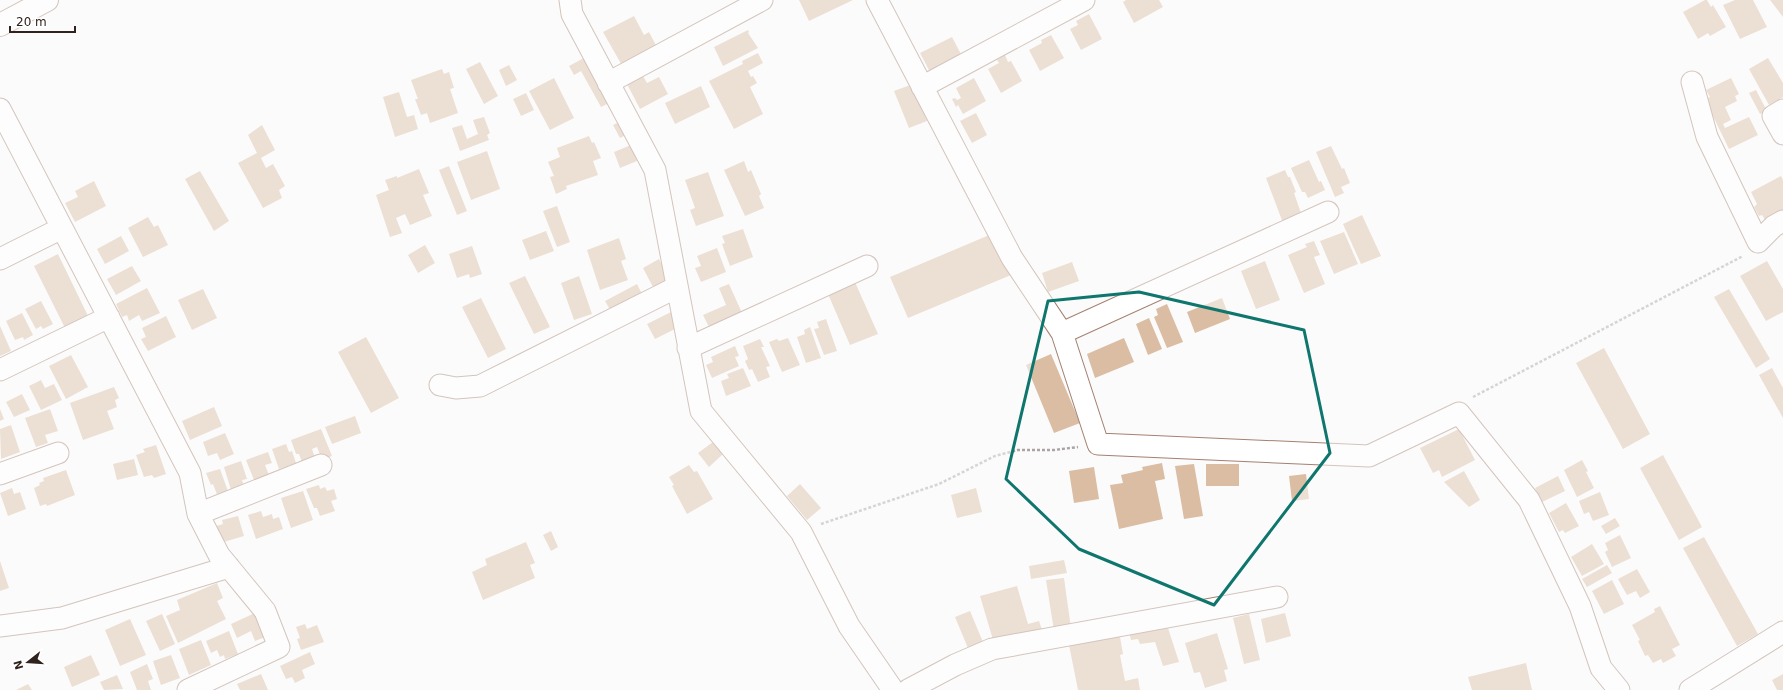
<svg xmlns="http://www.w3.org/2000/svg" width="1783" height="690" viewBox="0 0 1783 690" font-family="'DejaVu Sans',sans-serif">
<rect width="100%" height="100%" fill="#fbfbfb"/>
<path fill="#dabda3" d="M799,0H853L809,21Z
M1126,0H1159L1163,7L1134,23L1123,2Z
M1705,0H1707L1711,7L1713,5L1726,27L1710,36L1708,33L1698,39L1683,12Z
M1735,0H1753L1767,27L1740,39L1723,5Z
M1770,0H1783V17Z
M1089,14L1102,39L1081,50L1070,29L1078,25L1076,21Z
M634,16L644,35L649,32L659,51L624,69L603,32Z
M748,30L749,32L748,33L758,48L723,66L714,47Z
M1051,35L1064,58L1040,71L1029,50L1042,43L1041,40Z
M952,37L962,56L930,72L920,53Z
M595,52L619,98L601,107L581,71L574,75L569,66Z
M758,53L763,63L748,71L751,77L753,76L757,83L750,87L763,114L734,129L709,81L743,64L742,61Z
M1005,55L1008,62L1011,61L1022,81L1001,93L988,69L999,63L997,60Z
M1768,58L1783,83V97L1769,105L1749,69Z
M480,62L498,96L484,104L466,69Z
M509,65L517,80L506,86L499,70Z
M442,69L444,74L449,72L454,88L450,89L458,113L430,123L427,113L421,115L415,99H418L411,80Z
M643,76L647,83L659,77L668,94L640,109L627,84Z
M554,78L574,118L550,130L529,91Z
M974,78L986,101L963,114L958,105L956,107L952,99L955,98L957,100L961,98L956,88Z
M1731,78L1739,94L1735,96L1737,101L1725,107L1731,120L1723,124L1725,128L1749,117L1758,135L1729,149L1712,114L1708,98L1710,97L1706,90Z
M913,84L927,121L909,128L894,91Z
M701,86L710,107L675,124L665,103Z
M1756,90L1767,111L1760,114L1749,93Z
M399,92L407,117L414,115L418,129L395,137L383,97Z
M526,93L534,110L521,116L513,99Z
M976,113L987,135L972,143L960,121Z
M484,117L490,133L487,135L489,140L460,151L452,128L462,125L467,139L478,134L473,120Z
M628,118L634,131L620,138L613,125Z
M262,125L275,150L261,158L266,168L273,164L285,186L279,190L282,198L263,208L238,163L257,153L248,135Z
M589,136L592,143L594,142L601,158L593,161L598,175L566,186L567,189L556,194L550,177L554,176L548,162L560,157L557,148Z
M631,145L637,161L620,168L614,152Z
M1331,146L1342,169L1344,168L1350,183L1341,187L1344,193L1335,197L1316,152Z
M487,151L500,189L471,200L457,162Z
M1309,160L1319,182L1321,181L1325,190L1308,198L1305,192H1302L1291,168Z
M744,161L748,172L751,170L761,194L759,196L764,208L745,216L724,170Z
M449,166L467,211L457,215L439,170Z
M419,169L429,193L423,195L432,216L410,225L405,214L396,218L402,233L390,237L376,195L389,190L385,180L397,176V178Z
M1285,170L1288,177H1290L1296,192L1294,193L1302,216L1283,223L1266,178Z
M200,171L229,221L214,231L185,179Z
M708,172L724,216L696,226L690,210L695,208L685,180Z
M1781,176L1783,180V219L1769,226L1762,215L1759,216L1754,207L1757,204L1751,192Z
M94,181L106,206L75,222L65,203L78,197L75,191Z
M557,206L570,242L557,247L543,211Z
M1362,215L1381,256L1361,264L1343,224Z
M148,217L154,227L158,225L168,245L143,257L128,228Z
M743,229L753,257L730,266L722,244L725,243L722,236Z
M546,231L554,251L530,260L522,240Z
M1344,232L1358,264L1334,274L1320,241Z
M994,233L1011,275L908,318L890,277Z
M121,236L129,251L105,264L97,249Z
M619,238L626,259L621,261L628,280L600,290L587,250Z
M1314,241L1320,255L1314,257L1325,284L1304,293L1288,255L1307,247L1305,244Z
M425,245L435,263L418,273L408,255Z
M472,246L482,274L470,278L469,274L457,278L449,254Z
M717,248L726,272L701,282L695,268L701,266L697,256Z
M58,254L89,318L66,330L34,266Z
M659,259L670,281L654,289L643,268Z
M1265,261L1280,300L1256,309L1241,271Z
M1767,261L1783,289V312L1766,321L1740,276Z
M1072,262L1079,281L1048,292L1042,273Z
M132,266L141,281L116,295L107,279Z
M525,276L550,327L534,334L509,283Z
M579,276L592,314L574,320L561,283Z
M855,282L878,334L850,345L828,294Z
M637,284L644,298L613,315L605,301Z
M729,284L742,313L709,327L703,315L726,305L719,288Z
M147,288L160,313L142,321L139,315L129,321L127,315L122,317L116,304Z
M203,289L217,318L192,330L178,300Z
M1729,289L1770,359L1756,368L1714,297Z
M481,298L506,349L488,358L462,307Z
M1222,298L1230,319L1195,333L1187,312Z
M41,301L53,324L43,329L41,326L36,329L25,309Z
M1167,304L1183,342L1167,348L1154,317L1158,315L1156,309Z
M671,312L679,327L655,339L647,324Z
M22,313L33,335L24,340L23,337L15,340L6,321Z
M166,316L176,337L148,351L141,339L146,337L142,328Z
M1149,318L1162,349L1148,355L1136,324Z
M826,319L837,351L824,355L814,329L819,328L817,322Z
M0,326L11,351L0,356Z
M810,327L821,358L806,363L797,337L805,334L804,330Z
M366,337L399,398L371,413L338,352Z
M788,338L800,365L782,372L769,342L777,339L779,341Z
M1124,338L1134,362L1095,378L1087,354Z
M760,339L764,347H761L770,366L766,367L770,377L758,382L752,369L749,370L745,361L748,359L743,346Z
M735,346L739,356L735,357L739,366L712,378L706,365L713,362L711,357Z
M1604,348L1650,434L1623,449L1576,363Z
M1051,354L1080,423L1054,433L1026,365Z
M71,355L88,387L66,399L49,366Z
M743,368L751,386L726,396L721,381L729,378L727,374Z
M1772,368L1783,388V418L1759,375Z
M41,380L45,388L54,384L62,400L41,410L29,386Z
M114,387L119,398L115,400L117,407L107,411L114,429L83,440L70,403Z
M22,394L30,410L14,417L6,402Z
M214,407L222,426L190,440L182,421Z
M0,409L4,419L0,421Z
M50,409L58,431L45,435L48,443L36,447L25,418Z
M355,416L361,433L332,444L325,427Z
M11,425L20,452L1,459L0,429Z
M321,429L332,456L322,460L317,447L312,449L317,463L304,468L299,454H296L291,440Z
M1459,429L1475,460L1442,477L1439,470L1433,473L1420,448Z
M225,433L234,454L220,460L217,453L208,456L203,442Z
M713,442L723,454L709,467L698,453Z
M286,444L289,452L292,451L296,463L279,469L272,449Z
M156,445L166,474L154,478L152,475L144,477L136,455L145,452L143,449Z
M268,452L272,463L265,465L269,475L254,480L246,460Z
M1663,455L1702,527L1679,540L1640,468Z
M134,459L138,475L117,480L113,464Z
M1582,460L1588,471L1586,472L1594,488L1577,497L1564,470Z
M241,461L247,479L242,480L244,486L231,490L224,467Z
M1162,463L1165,479L1155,481L1163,519L1119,529L1110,485L1123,483L1121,475L1143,470L1142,467Z
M1194,464L1203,516L1184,519L1175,466Z
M1206,464H1239V486H1206Z
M689,465L694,472L697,471L713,499L687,514L672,486L674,485L669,477Z
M1094,467L1099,499L1074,503L1069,471Z
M220,469L229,494L218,497L213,484L211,485L206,473Z
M66,470L75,495L47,506L46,504L40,506L34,488L40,485L39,483L44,481L43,478Z
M1464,471L1480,500L1469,507L1444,482Z
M1306,474L1309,499L1292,501L1289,476Z
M1558,476L1565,491L1542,502L1535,488Z
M800,484L821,508L807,520L787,496Z
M319,485L320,489L325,487L327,491L334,489L337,499L331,501L335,511L320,516L317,508H314L306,489Z
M12,488L14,494L20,492L26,509L8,516L0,493Z
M976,488L982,512L957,518L951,495Z
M303,491L313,520L291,528L281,498Z
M1600,492L1609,515L1593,521L1589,512L1584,514L1579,501Z
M1566,503L1579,526L1565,533L1563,530L1559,532L1549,513Z
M261,511L263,517L272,514L273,519L279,517L283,529L256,539L248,515Z
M238,516L244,536L217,544L213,527L223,524L222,520Z
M1615,518L1620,526L1606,534L1601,526Z
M551,531L558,547L551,551L543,535Z
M1620,535L1631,558L1612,567L1605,552L1608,550L1605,543Z
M1704,537L1758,634L1737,646L1683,548Z
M526,542L535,563L530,565L535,578L483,600L472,572L487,565L485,559Z
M1592,544L1604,564L1582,576L1571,557Z
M1064,560L1067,573L1031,579L1029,566Z
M0,561L9,588L0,591Z
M1607,565L1612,573L1587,587L1582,579Z
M1637,569L1650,592L1640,598L1636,591L1627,595L1618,579Z
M1064,578L1071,628L1054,631L1046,580Z
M1612,580L1624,604L1604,614L1592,591Z
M217,583L223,598L217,601L226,619L178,643L166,616L180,610L177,600Z
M1017,586L1028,624L1039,621L1044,636L996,650L980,596Z
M1660,606L1680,645L1672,649L1676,656L1663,663L1661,659L1653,663L1648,655L1645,656L1638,641L1640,640L1632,625L1655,612L1654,609Z
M259,611L270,635L255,641L251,631L237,638L231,624Z
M970,611L985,647L970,653L955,617Z
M1285,613L1291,636L1266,643L1261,619Z
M162,614L175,644L160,651L146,621Z
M1249,614L1260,660L1244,664L1233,618Z
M130,619L146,655L120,666L105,630Z
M305,624L307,629L317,625L324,642L301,650L297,639L300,638L296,627Z
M1168,628L1179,662L1163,666L1155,642L1140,644L1138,639L1131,640L1129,632L1139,630L1140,633Z
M229,631L238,654L225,659L224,655L220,657L217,650L211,653L206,641Z
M1217,633L1228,669L1224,670L1227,681L1205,688L1200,672L1194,673L1185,643Z
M1116,635L1117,637H1120L1123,654L1120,655L1125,681L1138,678L1140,690H1078L1069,645Z
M201,640L211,665L189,675L179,649Z
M310,652L315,664L302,670L305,678L295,683L292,677L286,679L280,666Z
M91,655L100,675L72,687L64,667Z
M171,655L180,678L161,685L153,661Z
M1526,663L1532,690H1472L1468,677Z
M147,664L153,679L148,681L151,690H137L130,672Z
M261,674L268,690H240L237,684Z
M1783,674V690H1777L1772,680Z
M117,675L123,689L104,690L100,682Z
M28,684L32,690H16Z"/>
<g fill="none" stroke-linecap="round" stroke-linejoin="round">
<g stroke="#a48171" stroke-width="23">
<path id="minor" d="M570,0L572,14L655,170L701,411L801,532L849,626L893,690
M877,0L1012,258L1062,333L1098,444L1369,456L1459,413L1529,500L1580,606L1601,668L1619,690
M1692,82L1707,137L1758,242L1774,226L1783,221
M608,83L762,0
M922,87L1084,0
M0,109L190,473L198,514L219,555L265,611L279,647L188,690
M1783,110L1773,116L1783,134
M0,259L62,228
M1062,333L1328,212
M688,348L867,266
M0,370L109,317
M440,385L456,388L480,386L677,287
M0,474L58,453
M198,514L321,465
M0,626L62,618L229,567
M908,690L955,665L992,649L1277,597
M1690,690L1783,632"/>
</g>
<g stroke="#a48171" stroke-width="24">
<path id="secondary" d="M0,25L47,0"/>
</g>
<path stroke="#aaa5a3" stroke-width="2.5" stroke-dasharray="3 2" stroke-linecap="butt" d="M1473,397L1743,256
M821,524L939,484L995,456L1018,450H1054L1078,447"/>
<use href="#minor" stroke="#fff" stroke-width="21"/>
<use href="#secondary" stroke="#fff" stroke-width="22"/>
</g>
<path d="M0 0H1783V690H0ZM1139,292L1304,330L1330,453L1214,605L1079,549L1006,479L1048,301Z" fill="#fbfbfb" fill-opacity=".55" fill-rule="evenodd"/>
<path fill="none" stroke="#0f766e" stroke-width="3" stroke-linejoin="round" d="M1139,292L1304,330L1330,453L1214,605L1079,549L1006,479L1048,301Z"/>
<g transform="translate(28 662) rotate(253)" stroke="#ffffff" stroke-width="3" paint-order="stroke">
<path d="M0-3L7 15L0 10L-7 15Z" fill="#30221c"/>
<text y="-6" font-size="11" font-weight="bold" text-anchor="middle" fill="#30221c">N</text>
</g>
<path d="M10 26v6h65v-6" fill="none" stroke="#30221c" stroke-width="2"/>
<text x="16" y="26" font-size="12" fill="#30221c" stroke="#ffffff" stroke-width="3" paint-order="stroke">20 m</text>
</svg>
